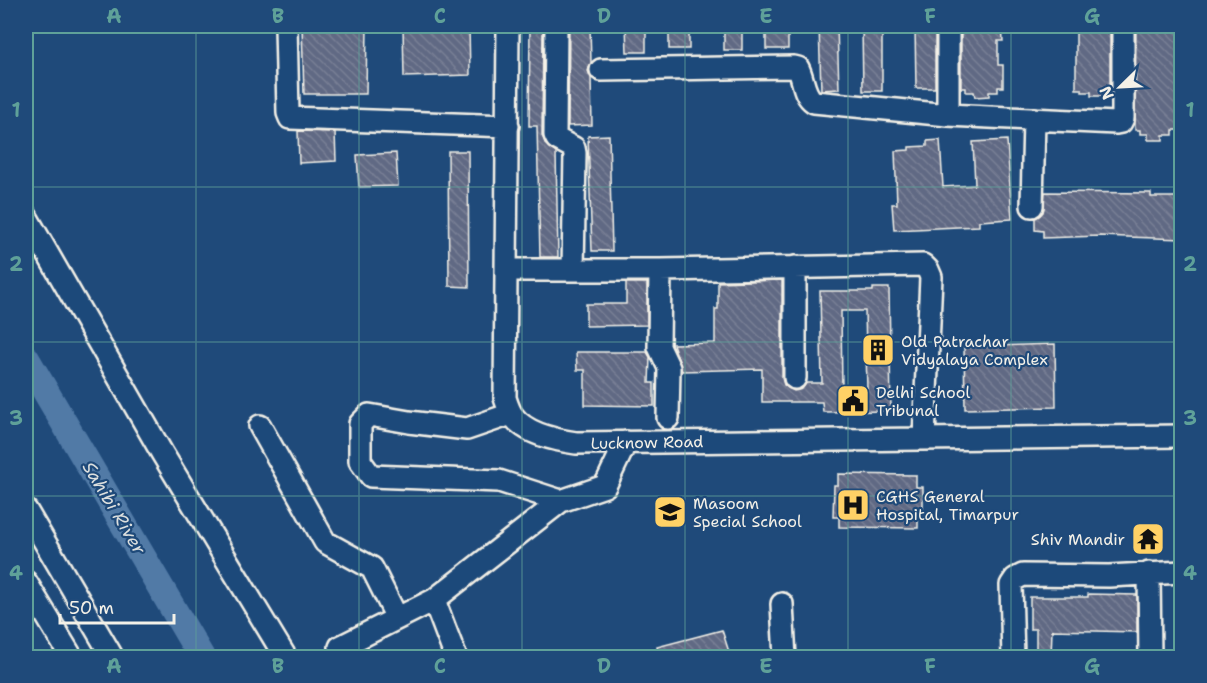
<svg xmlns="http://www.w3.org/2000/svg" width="1207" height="683" viewBox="0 0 1207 683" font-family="'Shantell Sans',sans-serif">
<defs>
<pattern id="building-back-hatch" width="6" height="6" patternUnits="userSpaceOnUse" patternTransform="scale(1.5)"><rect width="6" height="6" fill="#616984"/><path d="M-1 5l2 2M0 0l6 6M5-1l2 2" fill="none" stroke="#787f95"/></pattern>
</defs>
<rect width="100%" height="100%" fill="#1f4a7a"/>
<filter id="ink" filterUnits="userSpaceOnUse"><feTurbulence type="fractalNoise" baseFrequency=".0167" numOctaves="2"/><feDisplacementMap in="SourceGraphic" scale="12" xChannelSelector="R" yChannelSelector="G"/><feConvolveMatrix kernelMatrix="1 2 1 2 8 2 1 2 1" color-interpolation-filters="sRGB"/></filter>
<g filter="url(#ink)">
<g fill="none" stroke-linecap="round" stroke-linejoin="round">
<path stroke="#517aa6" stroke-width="27" d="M26,358L202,658"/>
</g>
<path fill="url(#building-back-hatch)" stroke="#f4f1e8" stroke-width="1.5" fill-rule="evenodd" d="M302,26H367L366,94H304Z
M403,26H469L470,75L404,77Z
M530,26H543L542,135L546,145L556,153L558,257H540L537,126H529Z
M569,26H590L591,63L588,71L591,78L592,125L568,126Z
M626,26H646V52H627Z
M669,26H689V49H669Z
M724,26H742V50H724Z
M766,26H788V49H766Z
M819,26H837L839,89L821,90Z
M862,26H882V91H863Z
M915,26H935V88H916Z
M961,26H1002L1003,41H998V65H1003V87H998V92H989V96L975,97L974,92H966V88H961Z
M1076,26H1110V92H1105V96H1091V92H1082V89H1076Z
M1136,26H1180L1181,130H1173V135H1163V140H1148V134H1140V130H1135Z
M298,131L335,132L336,161L299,163Z
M609,135L612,251H592L588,136Z
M940,140L943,187L975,185L973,142L1007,140L1012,219L979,221V226L894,230L892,204H897L895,151L909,150V147L927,146V141Z
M448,151H468L469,287L449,286Z
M396,153L398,186L359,187L357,155Z
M1045,192L1151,193V197H1182V239L1100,236L1043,238V231L1035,230V218L1043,212Z
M782,280V378L784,385L794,391L802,389L806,383H822L820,291H873V288H889L891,411L823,412L822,402H762V369L682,371L673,344L715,343V309H718V282ZM841,311H865L867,390H842Z
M626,283H647V325L586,326V304H626Z
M1055,344L1056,407L965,409L964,347Z
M576,352H647L650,357L649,383H654V406L585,405V370H577Z
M838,474L916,475V487H923V517H918V528L839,527V517H833L834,485H838Z
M1088,594L1137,595V632L1052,630L1051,657H1036V629H1030V597H1088Z
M722,630L729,652L709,657H659L657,647Z"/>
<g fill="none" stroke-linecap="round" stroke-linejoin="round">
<g stroke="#f4f1e8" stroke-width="26">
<path id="minor" d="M286,26L288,113L290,118L508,126
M508,26L505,398C507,404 509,411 513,416C526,434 555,440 576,443L1182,436
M556,26L555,135L557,139L574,148L575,153L573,270
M948,26V115
M601,70L794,67L798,68C804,79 803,95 814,102L948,115L1116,123L1121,122L1123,118V26
M1032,206L1034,119
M26,216L162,453L286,658
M507,270H660L923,265L928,270L931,277L924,439
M660,270L659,347L669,368L668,418
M795,378V267
M260,426L325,542L372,568L397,618
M561,501L605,486L626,442
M26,510L113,658
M1149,573L1150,658
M26,582L72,658
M434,600L456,658
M782,604L785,658
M340,647L434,600L561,501L499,481L371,476L360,461V424L369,415L409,422L467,429L511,414
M1013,658L1011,585L1015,579L1023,575L1109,576L1182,572"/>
</g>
<use href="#minor" stroke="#1f4a7a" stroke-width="21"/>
</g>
</g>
<path fill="none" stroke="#5fa199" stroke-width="1.5" stroke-opacity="0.55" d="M196,26V658M359,26V658M522,26V658M685,26V658M848,26V658M1011,26V658M26,187H1182M26,342H1182M26,496H1182"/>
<defs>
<g id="building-square" transform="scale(1.725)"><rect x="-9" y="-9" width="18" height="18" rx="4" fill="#ffd166" stroke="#1f4a7a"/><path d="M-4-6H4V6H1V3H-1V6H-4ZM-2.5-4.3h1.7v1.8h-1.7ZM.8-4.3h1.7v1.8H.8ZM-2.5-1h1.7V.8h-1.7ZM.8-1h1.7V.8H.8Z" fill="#111"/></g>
<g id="civic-square" transform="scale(1.725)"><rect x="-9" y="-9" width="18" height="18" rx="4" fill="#ffd166" stroke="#1f4a7a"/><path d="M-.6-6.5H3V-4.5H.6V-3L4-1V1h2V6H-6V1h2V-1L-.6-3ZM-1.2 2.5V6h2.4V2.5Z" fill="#111"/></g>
<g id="hospital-square" transform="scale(1.725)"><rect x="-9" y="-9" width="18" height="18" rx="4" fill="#ffd166" stroke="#1f4a7a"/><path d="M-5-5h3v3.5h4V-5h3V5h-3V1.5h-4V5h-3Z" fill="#111"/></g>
<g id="school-square" transform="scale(1.725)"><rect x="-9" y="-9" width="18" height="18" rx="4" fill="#ffd166" stroke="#1f4a7a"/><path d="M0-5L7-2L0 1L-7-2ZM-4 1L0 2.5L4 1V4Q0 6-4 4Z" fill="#111"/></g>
<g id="temple-square" transform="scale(1.725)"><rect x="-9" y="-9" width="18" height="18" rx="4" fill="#ffd166" stroke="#1f4a7a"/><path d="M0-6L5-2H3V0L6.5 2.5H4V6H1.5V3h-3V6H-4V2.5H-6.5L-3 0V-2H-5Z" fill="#111"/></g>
</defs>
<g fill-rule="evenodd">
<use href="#building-square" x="878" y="350"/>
<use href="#civic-square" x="853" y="401"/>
<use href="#hospital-square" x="853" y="505"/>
<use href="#school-square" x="670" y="512"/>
<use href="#temple-square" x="1148" y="539"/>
</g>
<g text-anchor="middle" stroke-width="4.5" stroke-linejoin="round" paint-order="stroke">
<g font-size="16" fill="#f4f1e8" stroke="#1f4a7a" text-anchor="start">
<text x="901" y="347">Old Patrachar<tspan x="901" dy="18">Vidyalaya Complex</tspan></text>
<text x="876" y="398">Delhi School<tspan x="876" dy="18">Tribunal</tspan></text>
<text x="876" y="502">CGHS General<tspan x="876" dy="18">Hospital, Timarpur</tspan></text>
<text x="693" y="509">Masoom<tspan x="693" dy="18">Special School</tspan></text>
<text x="1125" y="545" text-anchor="end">Shiv Mandir</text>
</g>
<g font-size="16" fill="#f4f1e8" stroke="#1f4a7a">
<text transform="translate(647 442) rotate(-1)" y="6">Lucknow Road</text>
</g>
<g font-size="18" font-style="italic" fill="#dcdfde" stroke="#1f4a7a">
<text transform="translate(114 508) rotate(59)" y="6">Sahibi River</text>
</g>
</g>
<rect width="1207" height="683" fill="none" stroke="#1f4a7a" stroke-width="66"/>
<g transform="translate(1120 87) rotate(246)" stroke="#1f4a7a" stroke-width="4.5" paint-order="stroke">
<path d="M0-4.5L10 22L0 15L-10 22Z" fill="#f4f1e8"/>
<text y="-9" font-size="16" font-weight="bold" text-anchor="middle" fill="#f4f1e8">N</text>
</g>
<path d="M60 614v9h114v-9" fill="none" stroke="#f4f1e8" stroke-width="3"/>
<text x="69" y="614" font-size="18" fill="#f4f1e8" stroke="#1f4a7a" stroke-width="4.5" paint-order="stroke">50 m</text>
<rect x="33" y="33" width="1141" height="617" fill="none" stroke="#5fa199" stroke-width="2"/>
<g font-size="20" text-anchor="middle" font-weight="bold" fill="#5fa199">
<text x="114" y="23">A</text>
<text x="278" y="23">B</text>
<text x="440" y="23">C</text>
<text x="604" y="23">D</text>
<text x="766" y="23">E</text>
<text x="930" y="23">F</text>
<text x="1092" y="23">G</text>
<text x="16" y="117">1</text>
<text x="1190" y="117">1</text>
<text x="16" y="271">2</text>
<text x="1190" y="271">2</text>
<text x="16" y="425">3</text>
<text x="1190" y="425">3</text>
<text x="16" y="580">4</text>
<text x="1190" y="580">4</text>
<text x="114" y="673">A</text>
<text x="278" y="673">B</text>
<text x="440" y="673">C</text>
<text x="604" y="673">D</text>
<text x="766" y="673">E</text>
<text x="930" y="673">F</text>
<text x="1092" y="673">G</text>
</g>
</svg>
